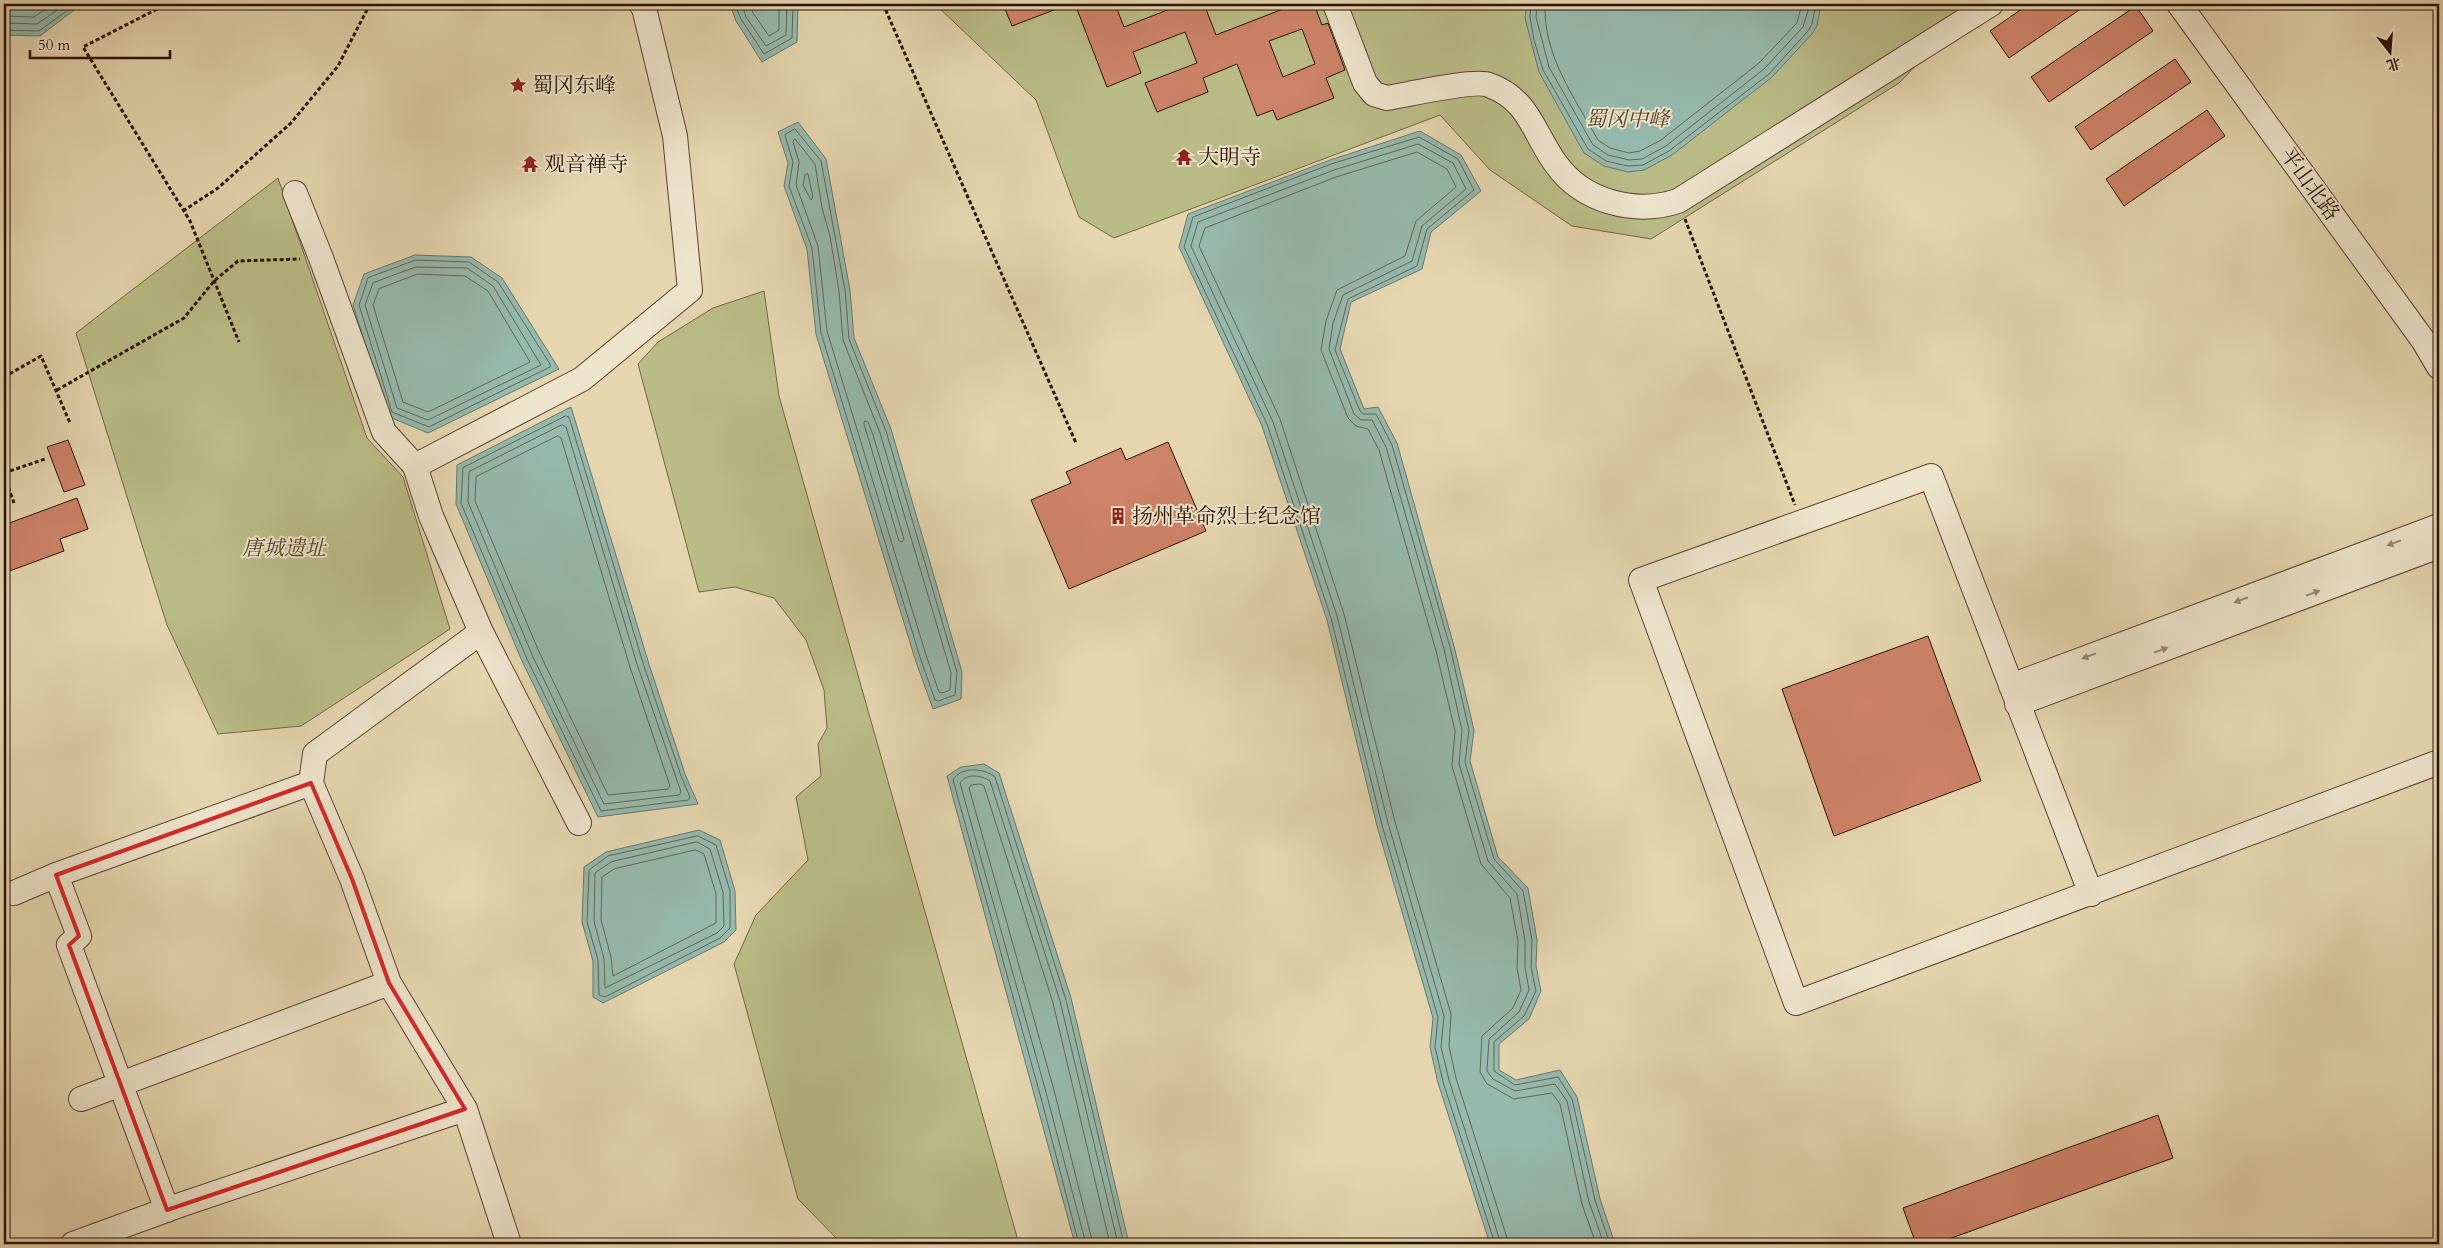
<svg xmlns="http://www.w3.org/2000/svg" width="2443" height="1248" viewBox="0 0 2443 1248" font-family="Cardo,'Noto Serif SC',serif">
<rect width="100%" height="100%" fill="#e5d6b0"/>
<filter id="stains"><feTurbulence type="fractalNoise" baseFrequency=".004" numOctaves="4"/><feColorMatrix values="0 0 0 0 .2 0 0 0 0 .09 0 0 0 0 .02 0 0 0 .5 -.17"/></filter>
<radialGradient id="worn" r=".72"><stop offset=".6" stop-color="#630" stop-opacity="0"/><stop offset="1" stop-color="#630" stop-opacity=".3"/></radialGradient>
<path fill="#babc87" stroke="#726644" d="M935,4H1975L1899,83L1651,239L1572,226L1490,170L1440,115L1114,238L1079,217L1036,100Z
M278,178L367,438L403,477L450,629L301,726L218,734L167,625L76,333Z
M764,291L779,396L1019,1244H842L798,1199L734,964L756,915L808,860L796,797L821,776L818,744L827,728L824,690L806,640L774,598L735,587L699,592L638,364L658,342L713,308Z"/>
<path fill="#96b9ae" stroke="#6b7668" d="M4,4H82L40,36L4,35Z
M730,4H798L797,42L762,62L736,21Z
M1527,4H1821L1817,26L1812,34L1772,77L1672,155L1644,170L1628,172L1604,166L1584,153L1539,72L1525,18Z
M798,122L826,159L850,290L854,338L891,429L962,672L961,699L933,709L915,659L816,334L807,249L784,186L788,163L778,132Z
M1420,131L1461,155L1481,191L1431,232L1422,269L1351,302L1340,349L1364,409L1378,407L1397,443L1454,646L1474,730L1470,761L1498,857L1528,888L1537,940L1536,966L1541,991L1529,1019L1499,1044V1070L1516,1080L1560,1070L1577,1097L1600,1199L1615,1244H1490L1438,1083L1430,1047L1433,1018L1377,826L1327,620L1262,426L1179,247L1188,214L1330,160Z
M415,255L471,257L502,278L559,369L428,433L387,416L353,305L364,274Z
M571,407L648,661L685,774L698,804L598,817L522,661L456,504L457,465Z
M984,764L999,773L1071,998L1129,1244H1075L947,776L961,767Z
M699,830L720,840L735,891L736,930L724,942L603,1003L593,997V961L582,922L584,867L606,852Z"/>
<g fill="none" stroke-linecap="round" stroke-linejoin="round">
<path stroke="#606557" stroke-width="1" d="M735,4L741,19L764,54L792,38L793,4
M742,4L746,17L766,46L786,35L787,4
M750,4L753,13L769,36L779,30V4
M1531,4L1530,17L1534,40L1543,70L1588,149L1606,161L1628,166L1643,165L1669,151L1769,74L1808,31L1812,24L1816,4
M1537,4L1536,17L1549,67L1593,145L1608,155L1629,160L1642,159L1666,146L1764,69L1803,27L1810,4
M1545,4C1543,55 1574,97 1598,140L1610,148L1629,153L1640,151L1661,140L1759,63L1797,23L1802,4
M4,16L34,17L53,4
M4,23L37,24L66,4
M4,30L39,31L76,4
M795,129L821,161L845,290L849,339L886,431L957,672L955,695L938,701L935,700L920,657L821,333L812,248L789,186L793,162L785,135Z
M795,139L815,164L822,208L830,236L839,291L843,340L880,433L951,673L950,690L942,693L939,692L926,655L827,331L818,246L796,185L799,162L793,142Z
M808,174L813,197L811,200L803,185L805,175Z
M416,260L469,262L498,282L550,364V367L429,427L392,412L359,305L368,278Z
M416,267L467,268L493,286L541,365L428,420L397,408L365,305L373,283Z
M418,274L465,276L488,291L530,362L428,412L403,402L373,305L379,289Z
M566,416L569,417L643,663L681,776L690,797L688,800L601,811L527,659L461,503L463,468Z
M865,421L868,422L873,435L904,539L902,542L899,541L864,424Z
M562,425L566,427L637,664L681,792L679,795L604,804L533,657L468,502L469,472Z
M558,436L561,438L630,667L670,786L668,789L608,795L540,654L475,501L476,477Z
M698,836L716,845L730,891V928L720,938L605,997L599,995L598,960L587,922L589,870L608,856Z
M697,842L710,849L723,892L724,926L717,933L605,988L604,959L594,921L595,873L611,862Z
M696,850L704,854L716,894V923L613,976L611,957L601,920L602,877L614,869Z
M1079,1244L1041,1098L953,780C961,766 984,768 995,777L1066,1000L1124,1244
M1086,1244L1047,1096L960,783C966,773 981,775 990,781L1060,1001L1118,1244
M1093,1244L1055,1094L969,788L971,785L980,784L984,786L1053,1003L1110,1244
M1495,1244L1443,1082L1435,1047L1438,1017L1382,825L1331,618L1267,424L1184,247L1193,217L1331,164L1419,137L1458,159L1474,190L1427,229L1417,266L1348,299L1335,350L1360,411L1364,414H1376L1392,445L1450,647L1469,730L1465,762L1494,859L1523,891L1532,940L1531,967L1536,991L1524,1016L1494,1042V1071L1515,1085L1558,1077L1572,1099L1595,1200L1610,1244
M1501,1244L1449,1080L1441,1047L1444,1016L1388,823L1337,616L1273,422L1191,246L1198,222L1334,170L1418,144L1453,163L1466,189L1422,226L1412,261L1343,295L1333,323L1329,349L1354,414L1361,420H1372L1386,447L1444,649L1462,730L1459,764L1488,861L1517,894L1525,941V967L1529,990L1519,1012L1489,1039L1487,1071L1493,1079L1515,1091L1555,1084L1567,1101L1589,1202L1604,1244
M1509,1244L1456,1078L1449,1046L1451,1014L1395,822L1344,614L1280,419L1199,246L1205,228L1336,177L1417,152L1447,169L1456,187L1416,221L1405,256L1337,290L1326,321L1321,350L1348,418L1356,426L1368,429L1379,450L1436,651L1455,731L1452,766L1481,864L1510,898L1518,941L1517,968L1521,990L1513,1008L1482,1036L1480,1072L1487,1084L1514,1099L1552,1093L1560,1104L1582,1204L1596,1244"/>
</g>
<path fill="#cd8369" stroke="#2a1100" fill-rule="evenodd" d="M1003,4H1066L1067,5L1012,26Z
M1075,4H1115L1124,27L1175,7L1174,4H1204L1216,35L1296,4H1314L1322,25L1328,23L1345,70L1326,78L1334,98L1277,120L1273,110L1257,116L1237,64L1203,78L1208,92L1157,112L1145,83L1197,63L1185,32L1133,52L1141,73L1107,87ZM1302,29L1315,64L1283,77L1269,41Z
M2029,4H2088L2009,58L1990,31Z
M2136,6L2153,31L2049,102L2031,77Z
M2175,59L2191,82L2091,150L2075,127Z
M2207,110L2225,136L2124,206L2106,179Z
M68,440L85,485L64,492L47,447Z
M1168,442L1206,531L1069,589L1031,500L1071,483L1066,472L1121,448L1126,460Z
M77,498L88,529L60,539L64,551L4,573V525Z
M1928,636L1981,781L1834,836L1782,689Z
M2158,1115L2173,1158L1935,1244H1916L1903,1208Z"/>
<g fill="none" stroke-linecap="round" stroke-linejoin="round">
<g stroke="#59422c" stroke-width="26">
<path id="minor" d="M1335,4L1365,83L1374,94L1387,98C1406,95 1475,79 1489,85C1530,100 1533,133 1556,164C1583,202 1635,215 1678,201L1991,4
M2179,4L2423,340L2439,367
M295,193L321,258L384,432L415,466L431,516L481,632L579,823
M415,466L582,379L690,290L675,136L644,8L641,4
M481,632L315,754L311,783L352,879L389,983L465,1109L509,1244
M2011,686L2439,526
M2017,704L2439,546
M56,875L79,936L69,945L167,1210
M14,893L56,875L311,783
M2091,894L1931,476L1641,580L1796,1003L2439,762
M81,1099L389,983
M73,1244L180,1205L465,1109"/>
</g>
<path stroke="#2a1100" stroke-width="3" stroke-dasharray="4 2.5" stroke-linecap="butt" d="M202,4L161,7L83,47L190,221L239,342
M883,4L1076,443
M183,211L218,188L291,123L338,66L370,4
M1685,219L1795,505
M4,377L41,356L70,423
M57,390L184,318L214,281L238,261L300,259
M4,473L45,459
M4,475L14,503"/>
<use href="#minor" stroke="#eee4cc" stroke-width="24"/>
</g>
<defs><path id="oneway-solid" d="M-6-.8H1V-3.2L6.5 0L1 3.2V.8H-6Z" transform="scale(1.25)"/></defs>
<g fill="#968570">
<use href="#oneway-solid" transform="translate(2394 543) rotate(160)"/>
<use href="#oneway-solid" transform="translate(2313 593) rotate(-20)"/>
<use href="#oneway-solid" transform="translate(2241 600) rotate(160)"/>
<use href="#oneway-solid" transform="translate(2161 650) rotate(-20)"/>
<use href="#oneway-solid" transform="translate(2089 656) rotate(160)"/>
</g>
<path fill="none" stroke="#d62828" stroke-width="4" stroke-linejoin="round" d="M311,783L352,879L389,983L465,1109L167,1210L69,945L79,936L56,875Z"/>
<defs>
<g id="sight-bare" transform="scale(1.35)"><path d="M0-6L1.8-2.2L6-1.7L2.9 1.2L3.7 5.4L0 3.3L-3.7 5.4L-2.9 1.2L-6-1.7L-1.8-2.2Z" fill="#8f2418" stroke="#eee4cc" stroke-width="2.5" paint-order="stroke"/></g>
<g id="temple-bare" transform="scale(1.35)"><path d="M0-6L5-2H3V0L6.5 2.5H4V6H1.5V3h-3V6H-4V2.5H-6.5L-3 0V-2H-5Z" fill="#8f2418" stroke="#eee4cc" stroke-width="2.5" paint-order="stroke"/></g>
<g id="building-bare" transform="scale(1.35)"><path d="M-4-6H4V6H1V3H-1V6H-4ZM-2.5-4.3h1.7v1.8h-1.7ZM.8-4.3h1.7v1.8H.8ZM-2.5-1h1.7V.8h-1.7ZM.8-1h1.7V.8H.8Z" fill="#8f2418" stroke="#eee4cc" stroke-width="2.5" paint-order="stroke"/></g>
</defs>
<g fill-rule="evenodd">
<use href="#sight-bare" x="518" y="85"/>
<use href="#temple-bare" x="1184" y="157"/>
<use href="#temple-bare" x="530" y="164"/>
<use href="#building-bare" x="1118" y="516"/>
</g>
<g text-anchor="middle" stroke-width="4" stroke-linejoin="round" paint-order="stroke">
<g font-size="21" fill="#2a1100" stroke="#eee4cc" text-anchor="start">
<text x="532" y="92">蜀冈东峰</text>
<text x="1198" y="164">大明寺</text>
<text x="544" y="171">观音禅寺</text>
<text x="1132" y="523">扬州革命烈士纪念馆</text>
</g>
<g font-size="21" font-style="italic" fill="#554428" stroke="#eee4cc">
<text x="1627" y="126">蜀冈中峰</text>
<text x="284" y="555">唐城遗址</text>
</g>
<g font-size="21" fill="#2a1100" stroke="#eee4cc">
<text transform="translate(2310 184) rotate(54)" y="7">平山北路</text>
</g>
</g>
<rect width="2443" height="1248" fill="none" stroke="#e5d6b0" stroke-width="20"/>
<rect x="5" y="5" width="2433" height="1238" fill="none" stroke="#2a1100" stroke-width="2.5"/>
<rect x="10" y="10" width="2423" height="1228" fill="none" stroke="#2a1100"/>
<g transform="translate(2390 52) rotate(163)" stroke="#eee4cc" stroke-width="4" paint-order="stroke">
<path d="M0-4L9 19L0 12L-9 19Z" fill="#2a1100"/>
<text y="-8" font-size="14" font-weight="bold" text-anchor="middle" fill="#2a1100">北</text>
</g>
<path d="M30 50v8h140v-8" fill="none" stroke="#2a1100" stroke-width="2.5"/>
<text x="38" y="50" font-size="15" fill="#2a1100" stroke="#eee4cc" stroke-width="4" paint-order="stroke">50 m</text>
<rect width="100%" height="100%" filter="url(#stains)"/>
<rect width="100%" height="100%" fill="url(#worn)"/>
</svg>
